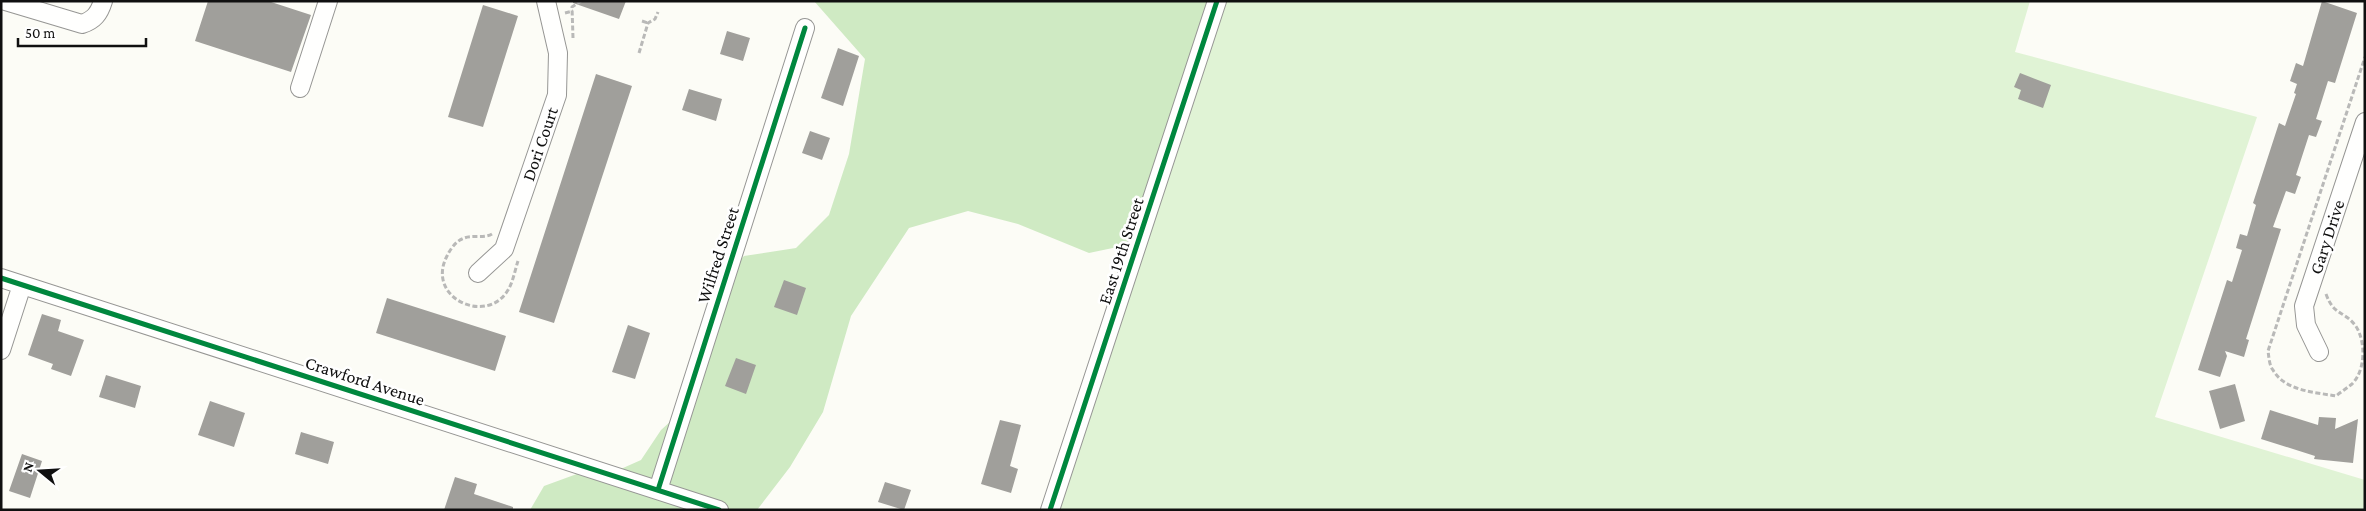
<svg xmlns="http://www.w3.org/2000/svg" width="2366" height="511" viewBox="0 0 2366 511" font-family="'Crimson Pro',serif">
<rect width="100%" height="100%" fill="#fcfcf6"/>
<path fill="#e0f3d5" d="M1208,1H2030L2015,52L2257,117L2155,417L2365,480V510H1041Z"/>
<path fill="#cfeac3" d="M814,1H1208L1127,245L1089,253L1018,224L968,211L909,228L851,316L823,412L790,467L757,510H530L544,486L585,471L614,472L641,460L661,430L682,411L715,288L744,256L796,248L829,215L849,154L865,59Z"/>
<path fill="#a09f9b" d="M208,1H268L311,15L291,72L195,41Z
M573,1H626L619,19L573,3Z
M2322,1L2357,13L2335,83L2328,81L2316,119L2322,121L2316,137L2309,135L2296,175L2301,177L2295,194L2286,191L2273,227L2281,229L2246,339L2249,340L2244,357L2225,351L2227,356L2220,377L2198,370L2227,280L2232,282L2242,250L2236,248L2240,234L2247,236L2256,205L2253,203L2279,123L2285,126L2296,94L2294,93L2297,84L2290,81L2296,63L2303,66Z
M483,5L518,16L483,127L448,117Z
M727,31L750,38L743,61L720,54Z
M838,48L859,56L843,106L821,98Z
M2020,73L2051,85L2043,108L2018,99L2021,90L2014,87Z
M596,74L632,86L554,323L519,312Z
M689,89L722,99L716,121L682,110Z
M810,131L830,138L822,160L802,153Z
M784,280L806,288L797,315L774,307Z
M387,298L506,336L495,371L376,333Z
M42,314L61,320L58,331L84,340L71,376L51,369L53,364L28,355Z
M628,325L650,333L635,379L612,372Z
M736,358L756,365L746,394L725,386Z
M106,375L141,386L135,408L99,397Z
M2235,384L2245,421L2220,429L2209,391Z
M210,401L245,413L234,447L198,435Z
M2270,410L2318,425L2319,417L2336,418L2335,429L2358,419L2353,463L2314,459L2315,456L2261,439Z
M1000,420L1021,425L1010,466L1018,469L1011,493L981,484Z
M301,432L334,442L328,464L295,454Z
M22,454L42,461L30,498L9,491Z
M455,477L477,484L474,494L513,507V510H444Z
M885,482L911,490L904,510L878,502Z"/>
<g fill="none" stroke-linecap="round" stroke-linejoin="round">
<g stroke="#969694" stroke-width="20">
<path id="minor" d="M5,1L82,24C94,20 99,14 103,1
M300,88L328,1
M478,273L504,249L557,95L558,53L546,1
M1,278L719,510
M1,350L22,285
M2319,352L2306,325L2304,306L2365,122
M658,490L805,28
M1050,510L1217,1"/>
</g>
<path stroke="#b9b9b8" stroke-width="3" stroke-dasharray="5 2.5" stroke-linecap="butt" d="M565,13L573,11
M642,21L648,23
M573,38L572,7L581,1
M639,53L648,23L655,19L658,12
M492,234C484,239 471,234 462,239C455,242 450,250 447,256C425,298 487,326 508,290C513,282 515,270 518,261
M2326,294C2334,316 2343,310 2355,325C2366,340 2366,370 2352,384C2347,388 2341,392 2336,396C2314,392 2285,391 2273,370C2269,365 2269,357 2268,351L2365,57"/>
<use href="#minor" stroke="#fffffe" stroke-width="18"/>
<g stroke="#fff" stroke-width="8">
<path id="cycleway" d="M1,278L719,510
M658,490L805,28
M1050,510L1217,1"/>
</g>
<use href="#cycleway" stroke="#00873e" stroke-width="5"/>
</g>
<g text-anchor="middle" stroke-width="5" stroke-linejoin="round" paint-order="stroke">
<g font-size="18" fill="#101010" stroke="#fff">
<text transform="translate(540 144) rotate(-71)" y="6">Dori Court</text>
<text transform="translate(2327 237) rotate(-72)" y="6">Gary Drive</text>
<text transform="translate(1121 251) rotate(-72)" y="6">East 19th Street</text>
<text transform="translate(718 255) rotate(-72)" y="6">Wilfred Street</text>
<text transform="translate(365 381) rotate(18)" y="6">Crawford Avenue</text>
</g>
</g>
<rect width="2366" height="511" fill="none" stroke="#101010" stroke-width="5"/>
<g transform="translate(40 471) rotate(288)" stroke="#ffffff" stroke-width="4" paint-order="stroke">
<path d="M0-4L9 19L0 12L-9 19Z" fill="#101010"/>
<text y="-8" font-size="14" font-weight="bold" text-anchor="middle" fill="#101010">N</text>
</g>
<path d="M18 38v8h128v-8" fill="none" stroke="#101010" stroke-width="2.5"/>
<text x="25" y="38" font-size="15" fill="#101010" stroke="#ffffff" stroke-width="4" paint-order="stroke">50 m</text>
</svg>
